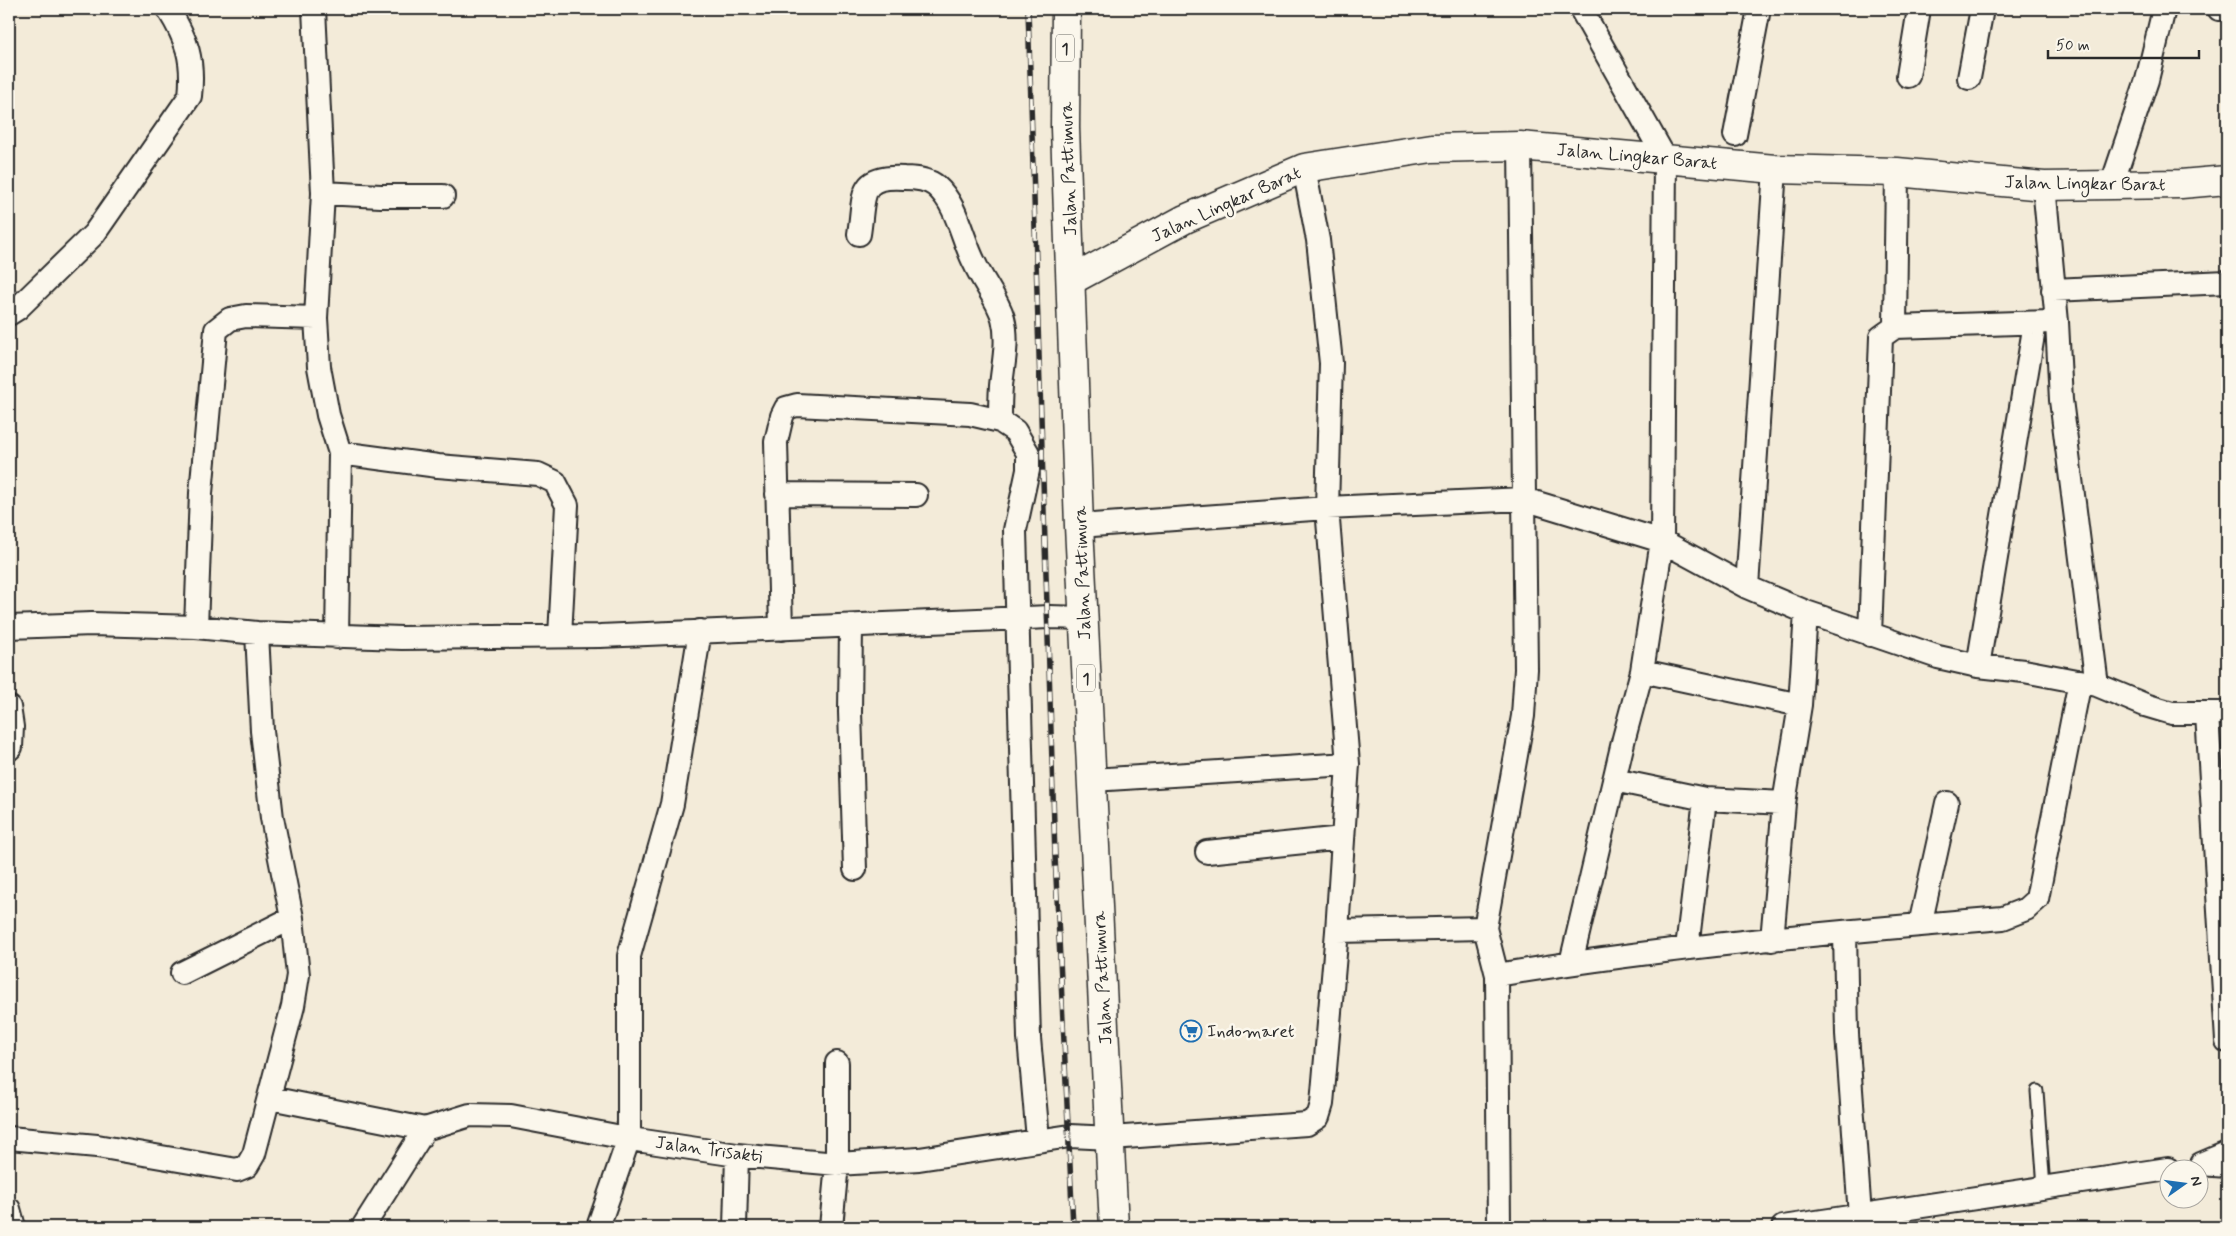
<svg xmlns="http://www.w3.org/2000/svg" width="2236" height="1236" viewBox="0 0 2236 1236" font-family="Mynerve,sans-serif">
<rect width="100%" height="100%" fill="#f3ebd9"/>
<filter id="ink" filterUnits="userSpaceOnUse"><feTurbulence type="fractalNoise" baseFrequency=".02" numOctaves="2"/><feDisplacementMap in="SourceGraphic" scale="10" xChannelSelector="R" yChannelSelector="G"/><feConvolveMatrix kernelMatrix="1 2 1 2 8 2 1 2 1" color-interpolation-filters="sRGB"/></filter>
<g filter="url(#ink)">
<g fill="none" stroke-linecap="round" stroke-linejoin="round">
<g stroke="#2b2b2b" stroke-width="15">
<path id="lane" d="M2037,1091L2044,1188"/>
</g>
<g stroke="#2b2b2b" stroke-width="26">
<path id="street" d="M314,9L323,193L316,318L319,367L328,415L340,453L337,637
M2219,9H2227
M1908,76L1919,9
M1969,78L1982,9
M1735,135L1759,9
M2112,184L2147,80L2164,9
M2044,186L2057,322L2061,400L2097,685
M323,193L381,196H443
M859,234C865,196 857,175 904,178C914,178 928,179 936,186C958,205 962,240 975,264C983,282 998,300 1003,318C1009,341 1003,364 1001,386C1000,398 1000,409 1000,421
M2053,290L2227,282
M9,314L17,309L94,234L190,96C194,60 187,39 168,9
M1895,327L2049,322
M340,453L438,466L538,474L555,482L567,505L560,636
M777,494L916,495
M1079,526L1327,508L1524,499L1662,541L1747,587L1806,612L1938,657L1978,666L2024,671L2097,685L2145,705L2172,713H2227
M1747,587L1775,169
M851,626L850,712L855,869
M9,627L92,624L196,627L257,633L402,638L600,636L1049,617L1084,618
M196,627L201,493L216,330L230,319L246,316L316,318
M781,629L776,442L782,416L786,408L797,405L970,414L1000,421L1015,431L1028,453V470L1015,530L1029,1038L1038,1139
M1870,635L1881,337L1895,327L1897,172
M1978,666L2035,323
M1642,671L1800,705
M9,707L12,727L11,747L9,749
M2207,714L2227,1041
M1092,780L1348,764
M1614,780L1705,799L1784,803
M1207,852L1343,838
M1920,925L1947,803
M1337,931L1485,928
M1845,932L1847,1034L1860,1216
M1772,940L1784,803L1800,705L1806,612
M1687,948L1705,799
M1571,963L1624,738L1642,671L1662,541L1665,158L1581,9
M182,973L292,918
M1497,975C1665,947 1834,932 2003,918L2026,909L2037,899L2080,681
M270,1098L425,1129
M9,1138L97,1146L237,1170L247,1166L254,1154L293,1006L298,975L292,918L272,818L262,731L257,633
M2227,1153L2201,1164L2227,1166
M9,1209L14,1227
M363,1227L425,1129L470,1115L511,1116L637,1140L737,1155L837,1164L919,1159L1070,1136L1111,1138L1307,1124L1318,1117L1322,1104L1337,931L1348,764L1327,508L1331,363L1318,240L1304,168
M598,1227L629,1138V956L672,804L700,631
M735,1227L737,1155
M831,1227L837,1164V1063
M1499,1227L1497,975L1485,928L1523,716L1526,669L1520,146
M1783,1227L2168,1169"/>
</g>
<g stroke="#2b2b2b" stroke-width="31">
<path id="secondary" d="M1072,280L1185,219L1304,168L1432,148L1520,146L1775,169L1897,172L2044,186L2181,184L2227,180"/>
</g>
<g stroke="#2b2b2b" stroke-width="31">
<path id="highway" d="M1066,9L1065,128L1079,526L1114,1227"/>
</g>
<use href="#lane" stroke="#fbf7ec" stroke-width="11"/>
<use href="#street" stroke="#fbf7ec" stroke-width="22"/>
<use href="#secondary" stroke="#fbf7ec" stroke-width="28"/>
<use href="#highway" stroke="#fbf7ec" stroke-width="28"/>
<g stroke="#2b2b2b" stroke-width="5.5">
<path id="rail" d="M1028,9L1055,856L1073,1227"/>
</g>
<use href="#rail" stroke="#fbf7ec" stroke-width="4" stroke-dasharray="11" stroke-linecap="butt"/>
</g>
</g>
<defs>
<g id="supermarket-ring" transform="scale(1.125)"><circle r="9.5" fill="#fbf7ec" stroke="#1f6fb2" stroke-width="1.5"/><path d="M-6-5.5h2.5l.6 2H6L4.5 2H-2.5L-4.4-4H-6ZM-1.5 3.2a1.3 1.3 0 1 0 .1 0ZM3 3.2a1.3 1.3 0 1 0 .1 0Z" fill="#1f6fb2"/></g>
</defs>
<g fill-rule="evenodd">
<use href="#supermarket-ring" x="1191" y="1031"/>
</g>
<g text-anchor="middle" stroke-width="5" stroke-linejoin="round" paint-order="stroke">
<g fill="#fbf7ec" stroke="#696865" stroke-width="1">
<rect x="1056" y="34.5" width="18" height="27" rx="4"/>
<rect x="1077" y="664.5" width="18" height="27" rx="4"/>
</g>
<g font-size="16" font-weight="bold" fill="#2b2b2b">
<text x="1065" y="54">1</text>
<text x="1086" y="684">1</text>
</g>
<g font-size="18" fill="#2b2b2b" stroke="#fbf7ec">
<text transform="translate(1637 156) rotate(5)" y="6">Jalan Lingkar Barat</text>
<text transform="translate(1068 169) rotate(-92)" y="6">Jalan Pattimura</text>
<text transform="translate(2085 183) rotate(1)" y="6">Jalan Lingkar Barat</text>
<text transform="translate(1226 204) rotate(-24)" y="6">Jalan Lingkar Barat</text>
<text transform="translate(1082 573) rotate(-92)" y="6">Jalan Pattimura</text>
<text transform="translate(1102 978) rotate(-93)" y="6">Jalan Pattimura</text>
<text transform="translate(709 1149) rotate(8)" y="6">Jalan Trisakti</text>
</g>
<g font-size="18" fill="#2b2b2b" stroke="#fbf7ec" text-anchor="start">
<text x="1207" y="1037">Indomaret</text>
</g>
</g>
<rect width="2236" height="1236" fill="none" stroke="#fbf7ec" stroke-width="30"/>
<rect x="15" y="15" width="2206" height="1206" fill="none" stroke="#2b2b2b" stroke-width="2" filter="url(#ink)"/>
<g transform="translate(2184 1184) rotate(76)"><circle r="24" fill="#fbf7ec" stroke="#a8a59f"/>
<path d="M0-4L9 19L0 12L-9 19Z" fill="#1f6fb2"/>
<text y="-8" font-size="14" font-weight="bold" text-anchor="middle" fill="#2b2b2b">N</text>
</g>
<path d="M2048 50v8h151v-8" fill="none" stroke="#2b2b2b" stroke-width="2.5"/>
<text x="2056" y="50" font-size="15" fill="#2b2b2b" stroke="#fbf7ec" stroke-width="4" paint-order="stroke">50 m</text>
</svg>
